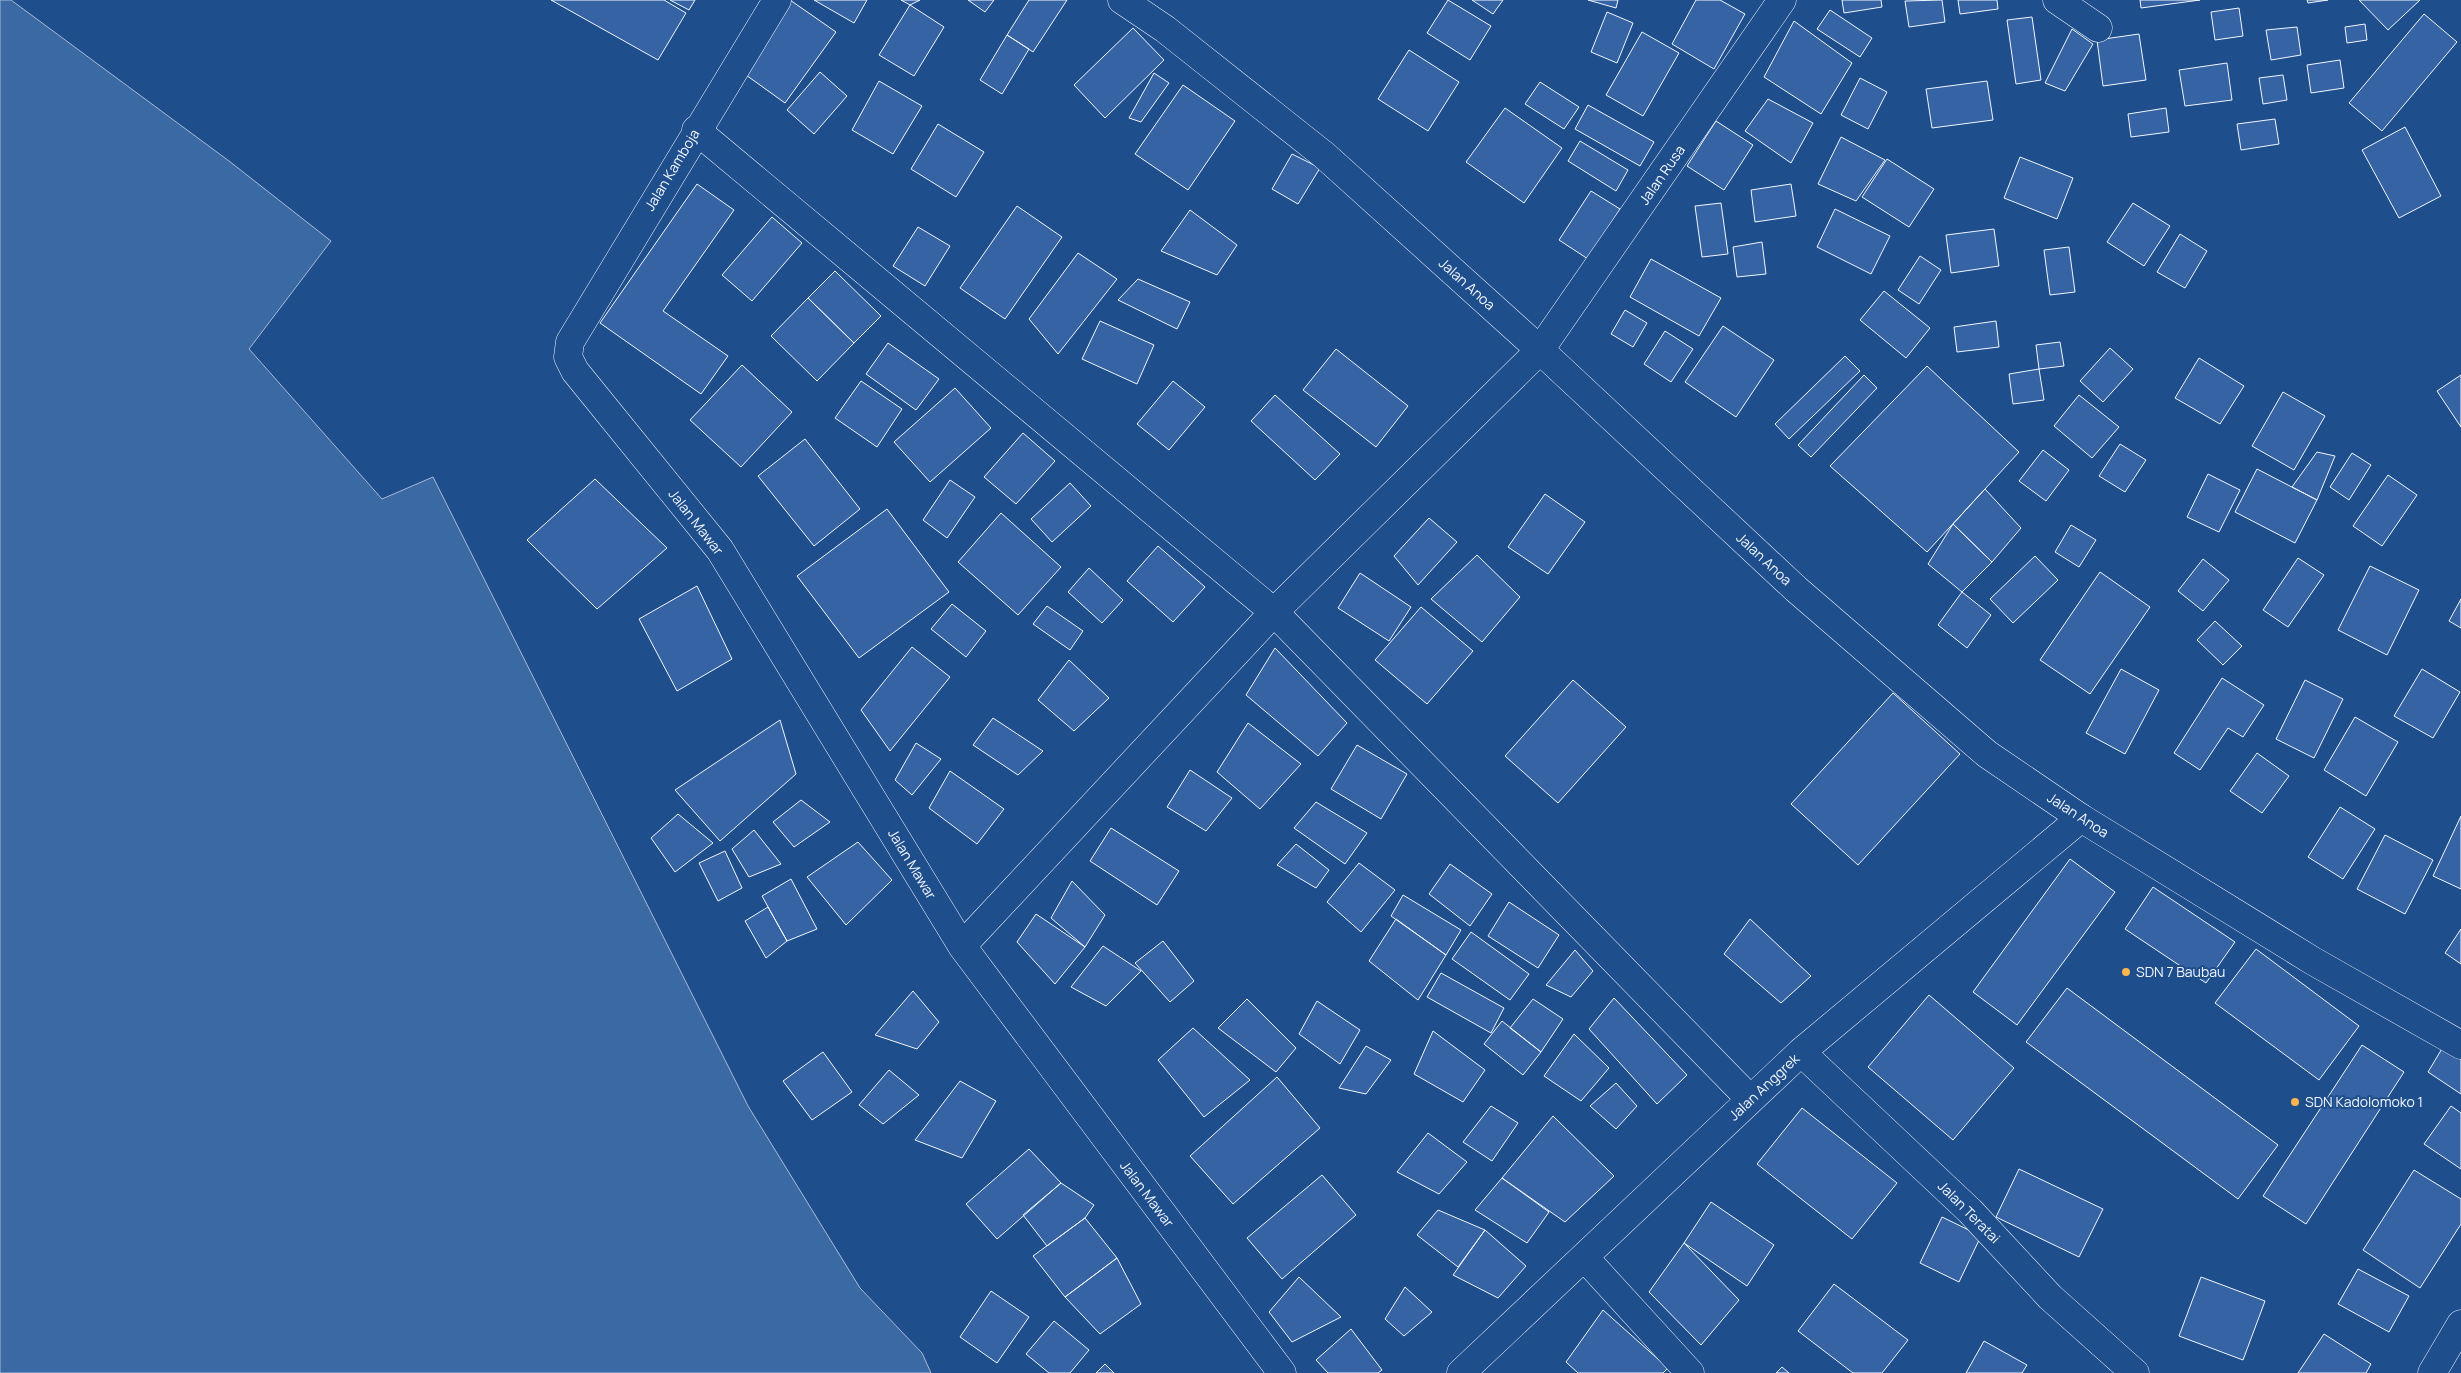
<svg xmlns="http://www.w3.org/2000/svg" width="2461" height="1373" viewBox="0 0 2461 1373" font-family="Manrope,sans-serif">
<rect width="100%" height="100%" fill="#1f4e8c"/>
<path fill="#3b69a3" stroke="#a8bbd7" d="M0,0H11L229,161L331,241L249,349L382,499L433,477L748,1106L860,1288L922,1353L931,1373H0Z"/>
<path fill="#3563a3" stroke="#f2f6ff" d="M551,0H664L686,13L658,60Z
M670,0H695L689,10Z
M790,0L836,32L785,103L739,70Z
M814,0H867L854,23Z
M901,0H920L910,5Z
M968,0H994L985,12Z
M1029,0H1067L1033,52L1007,35Z
M1448,0L1491,26L1470,60L1427,33Z
M1472,0H1503L1493,14Z
M1588,0H1618L1616,8Z
M1696,0H1720L1745,14L1714,69L1672,44Z
M1842,0H1881L1882,7L1844,13Z
M1942,0L1945,22L1909,27L1905,1Z
M1958,0H1997L1998,9L1960,14Z
M2140,0H2200L2141,8Z
M2307,0H2328L2308,3Z
M2359,0H2420L2388,30Z
M910,5L944,27L914,76L879,55Z
M2239,8L2243,36L2215,40L2211,12Z
M1830,10L1872,38L1860,57L1817,29Z
M1607,12L1633,23L1617,63L1591,52Z
M2424,14L2457,42L2382,131L2349,103Z
M2032,17L2041,80L2016,84L2007,20Z
M1794,21L1852,63L1821,114L1764,77Z
M2365,24L2367,40L2347,43L2345,27Z
M2297,27L2301,55L2271,60L2266,30Z
M1133,28L1164,60L1105,118L1074,85Z
M2072,29L2093,44L2065,91L2045,83Z
M1642,32L1679,53L1643,116L1606,95Z
M2139,34L2146,80L2103,86L2097,40Z
M1007,35L1029,49L1002,94L980,80Z
M1409,50L1459,82L1428,131L1378,99Z
M2340,60L2344,88L2311,93L2307,65Z
M2227,63L2232,100L2185,106L2179,70Z
M820,72L847,96L814,134L787,110Z
M1154,73L1169,83L1141,122L1129,118Z
M2283,75L2287,100L2263,104L2259,78Z
M1860,78L1887,92L1868,129L1841,115Z
M879,81L922,106L893,154L852,130Z
M1987,81L1993,120L1932,128L1926,89Z
M1540,82L1579,107L1564,129L1525,104Z
M1183,85L1235,121L1188,190L1135,154Z
M1768,99L1813,123L1791,163L1745,131Z
M1588,105L1654,142L1640,166L1575,129Z
M1505,108L1562,148L1524,203L1466,162Z
M2166,108L2169,132L2131,137L2128,114Z
M2275,119L2279,144L2241,150L2237,124Z
M1716,121L1753,145L1724,190L1687,166Z
M938,124L984,152L956,197L911,169Z
M2405,127L2441,196L2399,218L2362,150Z
M1841,137L1885,160L1856,201L1818,184Z
M1580,141L1628,170L1616,191L1568,161Z
M1292,154L1320,168L1298,204L1272,189Z
M2020,157L2073,178L2057,219L2004,198Z
M1887,159L1934,189L1909,227L1862,197Z
M697,184L734,210L663,311L728,356L701,394L600,323Z
M1791,184L1796,216L1755,222L1751,190Z
M1591,191L1620,209L1588,259L1559,240Z
M1721,203L1728,254L1702,257L1695,206Z
M2133,203L2170,226L2144,266L2107,242Z
M1017,206L1062,237L1005,319L960,288Z
M1835,209L1890,236L1871,274L1817,247Z
M1190,210L1237,245L1217,275L1161,251Z
M772,217L802,243L752,301L722,275Z
M918,227L950,246L925,286L893,266Z
M1994,229L1999,266L1951,273L1946,235Z
M2180,234L2207,251L2185,288L2157,272Z
M1762,242L1766,274L1737,277L1733,247Z
M2069,247L2075,292L2050,295L2044,250Z
M1078,253L1117,279L1058,354L1029,319Z
M1920,256L1941,270L1919,304L1898,290Z
M1651,259L1721,298L1699,336L1630,297Z
M835,271L881,316L854,343L808,298Z
M1138,279L1190,302L1177,329L1118,300Z
M1884,291L1930,328L1906,358L1860,320Z
M808,298L854,343L817,381L771,336Z
M1625,310L1647,323L1633,347L1611,334Z
M1100,321L1154,345L1137,384L1082,359Z
M1996,321L1999,347L1957,352L1954,327Z
M1723,326L1774,360L1736,417L1685,382Z
M1665,331L1693,349L1671,382L1644,364Z
M2060,342L2064,366L2039,369L2036,345Z
M888,343L939,379L916,410L866,374Z
M2110,348L2133,369L2103,402L2080,381Z
M1336,349L1408,406L1376,447L1303,390Z
M1845,356L1860,371L1789,439L1775,424Z
M2199,358L2244,386L2220,424L2175,398Z
M742,365L792,412L741,467L690,420Z
M1927,366L2019,452L1927,552L1830,466Z
M2039,369L2044,400L2013,404L2009,374Z
M1864,375L1877,388L1811,457L1798,445Z
M2461,375V427L2437,391Z
M861,381L902,409L877,447L835,418Z
M1173,381L1205,407L1169,450L1137,424Z
M955,388L991,428L930,482L894,442Z
M2283,392L2325,416L2294,470L2252,446Z
M1275,395L1340,454L1315,480L1251,421Z
M2079,395L2119,427L2092,458L2054,426Z
M1023,433L1055,461L1016,504L984,477Z
M805,439L860,509L814,546L758,476Z
M2120,444L2146,460L2125,492L2099,476Z
M2043,450L2069,470L2046,501L2019,481Z
M2317,452L2335,456L2317,500L2292,487Z
M2352,453L2371,465L2349,500L2330,487Z
M2257,469L2317,500L2295,543L2235,512Z
M2208,474L2240,490L2219,532L2187,517Z
M2388,475L2417,495L2382,546L2353,526Z
M595,479L667,548L597,609L527,540Z
M950,480L975,497L947,538L923,520Z
M1070,483L1091,506L1052,542L1031,519Z
M1985,489L2021,528L1992,562L1953,524Z
M1545,494L1585,522L1548,574L1508,547Z
M887,509L949,592L859,658L797,576Z
M1001,513L1061,567L1018,615L958,562Z
M1429,518L1457,542L1418,585L1394,556Z
M1953,524L1992,562L1962,592L1928,564Z
M2071,525L2096,540L2079,567L2055,552Z
M1158,546L1205,587L1173,622L1127,581Z
M1477,555L1520,597L1482,642L1431,599Z
M2035,556L2058,580L2013,623L1990,599Z
M2298,558L2324,575L2288,627L2263,610Z
M2203,559L2229,580L2203,611L2178,591Z
M2370,566L2419,590L2387,655L2338,630Z
M1089,568L1123,600L1102,623L1068,592Z
M2100,572L2150,607L2090,694L2040,660Z
M1360,573L1411,607L1389,641L1338,608Z
M697,586L732,659L677,691L639,619Z
M1962,592L1991,615L1967,648L1938,625Z
M2461,599V628L2449,621Z
M952,604L986,631L966,657L931,629Z
M1047,606L1083,631L1070,650L1033,624Z
M1421,607L1473,651L1427,704L1375,660Z
M2215,621L2242,646L2223,665L2197,640Z
M912,647L950,677L890,751L861,710Z
M1275,648L1347,723L1318,756L1246,695Z
M1069,660L1109,698L1074,731L1038,700Z
M2121,669L2159,690L2125,754L2086,733Z
M2422,669L2460,692L2433,738L2394,716Z
M2222,678L2264,705L2243,737L2228,728L2200,770L2174,753Z
M1573,680L1626,727L1558,803L1505,756Z
M2305,680L2343,699L2314,758L2276,739Z
M1893,693L1960,754L1858,865L1791,804Z
M2355,717L2398,742L2366,796L2324,770Z
M993,718L1043,751L1018,775L973,745Z
M780,720L796,774L720,841L675,790Z
M1248,723L1301,764L1260,809L1217,772Z
M916,743L941,759L912,795L895,780Z
M1357,745L1407,774L1381,819L1331,789Z
M2257,753L2289,776L2262,813L2230,791Z
M1190,770L1232,798L1206,831L1167,807Z
M950,771L1004,809L977,844L929,808Z
M801,800L830,822L794,847L773,822Z
M1316,802L1367,833L1345,864L1294,828Z
M2340,807L2375,829L2343,879L2308,857Z
M678,814L713,843L675,872L651,838Z
M2461,816V889L2433,876Z
M1111,828L1179,871L1157,905L1090,861Z
M754,830L781,864L749,877L732,849Z
M2385,835L2433,860L2405,914L2357,889Z
M858,842L892,880L846,925L807,877Z
M1296,844L1329,870L1316,888L1277,865Z
M725,851L742,888L718,901L699,863Z
M2070,859L2115,892L2017,1025L1973,992Z
M1359,863L1395,890L1361,932L1327,902Z
M1450,864L1492,894L1470,926L1429,894Z
M791,879L817,929L787,941L762,896Z
M1072,881L1105,915L1085,947L1051,918Z
M2153,887L2235,942L2206,983L2125,929Z
M1403,895L1461,930L1446,955L1391,916Z
M1509,902L1559,935L1538,968L1488,936Z
M768,907L787,941L766,958L745,921Z
M1036,914L1085,947L1055,984L1017,942Z
M1396,919L1446,955L1418,1000L1369,961Z
M1750,919L1811,976L1781,1003L1724,954Z
M2461,929V964L2445,953Z
M1471,932L1529,974L1510,1000L1452,959Z
M1163,941L1194,981L1170,1002L1135,963Z
M1103,946L1141,971L1106,1006L1071,987Z
M2256,949L2359,1026L2319,1080L2215,1003Z
M1575,950L1593,971L1571,997L1546,985Z
M1441,973L1504,1008L1491,1033L1427,997Z
M2067,988L2278,1145L2238,1199L2026,1042Z
M913,991L939,1022L917,1049L875,1035Z
M1929,995L2014,1068L1953,1140L1868,1067Z
M1614,998L1687,1075L1657,1104L1589,1029Z
M1247,999L1296,1048L1276,1072L1218,1028Z
M1533,999L1563,1019L1541,1052L1510,1028Z
M1317,1001L1360,1030L1340,1064L1299,1034Z
M1502,1021L1541,1052L1523,1075L1484,1044Z
M1193,1028L1250,1080L1204,1117L1158,1060Z
M1433,1031L1485,1070L1463,1102L1414,1074Z
M1574,1034L1609,1068L1581,1101L1544,1076Z
M2362,1045L2404,1072L2306,1224L2263,1196Z
M1366,1046L1391,1060L1366,1094L1339,1088Z
M2443,1047L2461,1057V1094L2428,1072Z
M823,1052L852,1092L812,1120L783,1081Z
M889,1070L919,1095L883,1124L859,1105Z
M1277,1077L1320,1128L1233,1204L1190,1156Z
M960,1081L996,1101L962,1158L915,1140Z
M1616,1083L1637,1106L1616,1129L1590,1106Z
M1491,1106L1518,1123L1492,1161L1463,1142Z
M2451,1106L2461,1113V1169L2424,1144Z
M1802,1108L1897,1183L1852,1239L1757,1164Z
M1553,1116L1614,1176L1565,1222L1502,1178Z
M1428,1133L1467,1162L1439,1194L1397,1172Z
M1029,1149L1061,1183L997,1239L966,1204Z
M2019,1169L2103,1209L2079,1257L1996,1217Z
M2414,1170L2461,1199V1224L2420,1288L2363,1250Z
M1322,1175L1356,1215L1282,1279L1247,1238Z
M1502,1178L1549,1212L1527,1243L1475,1210Z
M1061,1183L1094,1205L1085,1218L1047,1246L1023,1215Z
M1711,1202L1774,1245L1747,1286L1684,1243Z
M1438,1210L1485,1230L1458,1267L1417,1235Z
M1942,1217L1981,1236L1959,1282L1920,1263Z
M1085,1218L1117,1258L1065,1297L1033,1256Z
M1485,1230L1526,1266L1498,1298L1453,1275Z
M1684,1243L1739,1300L1701,1345L1649,1292Z
M1117,1258L1141,1304L1100,1334L1065,1297Z
M2358,1269L2409,1296L2389,1332L2338,1304Z
M1299,1277L1341,1317L1292,1342L1269,1312Z
M2201,1277L2265,1301L2243,1360L2179,1336Z
M1834,1284L1908,1340L1882,1373H1853L1798,1331Z
M1405,1287L1432,1312L1404,1336L1385,1319Z
M991,1291L1029,1317L997,1363L960,1337Z
M1603,1310L1668,1368L1663,1373H1578L1566,1362Z
M1054,1321L1089,1350L1070,1373H1049L1026,1354Z
M1351,1329L1382,1370L1378,1373H1328L1316,1360Z
M2324,1334L2371,1364L2366,1373H2298Z
M1984,1341L2027,1365L2022,1373H1966Z
M1105,1364L1114,1373H1096Z
M1782,1367L1789,1373H1776Z"/>
<g fill="none" stroke-linecap="round" stroke-linejoin="round">
<g stroke="#f2f6ff" stroke-width="29">
<path id="minor" d="M777,0L570,342L568,357L575,371L720,550L962,946L1282,1373
M2057,0L2098,28
M696,130L1274,612L1750,1099
M962,946L1274,612L1540,350L1782,0
M1801,1052L1970,1211L2050,1297L2135,1373
M1584,1257L1690,1373
M1461,1373L1801,1052L2081,818
M2432,1373L2461,1324"/>
</g>
<g stroke="#f2f6ff" stroke-width="29">
<path id="trunk" d="M1122,0L1165,29L1324,155L1540,350L1796,589L1987,754L2081,818L2313,961L2461,1045"/>
</g>
<use href="#minor" stroke="#1f4e8c" stroke-width="28"/>
<use href="#trunk" stroke="#1f4e8c" stroke-width="28"/>
</g>
<g fill="#ffb74d" stroke="#1f4e8c" stroke-width="2">
<circle cx="2126" cy="972" r="5"/>
<circle cx="2295" cy="1102" r="5"/>
</g>
<g text-anchor="middle" stroke-width="4" stroke-linejoin="round" paint-order="stroke">
<g font-size="14" fill="#f2f6ff" stroke="#1f4e8c">
<text transform="translate(672 170) rotate(-59)" y="5">Jalan Kamboja</text>
<text transform="translate(1662 175) rotate(-55)" y="5">Jalan Rusa</text>
<text transform="translate(1467 284) rotate(42)" y="5">Jalan Anoa</text>
<text transform="translate(696 522) rotate(52)" y="5">Jalan Mawar</text>
<text transform="translate(1764 559) rotate(43)" y="5">Jalan Anoa</text>
<text transform="translate(2078 815) rotate(33)" y="5">Jalan Anoa</text>
<text transform="translate(912 864) rotate(59)" y="5">Jalan Mawar</text>
<text transform="translate(1764 1087) rotate(-43)" y="5">Jalan Anggrek</text>
<text transform="translate(1147 1194) rotate(53)" y="5">Jalan Mawar</text>
<text transform="translate(1969 1212) rotate(45)" y="5">Jalan Teratai</text>
</g>
<g font-size="14" fill="#f2f6ff" stroke="#1f4e8c" text-anchor="start">
<text x="2136" y="977">SDN 7 Baubau</text>
<text x="2305" y="1107">SDN Kadolomoko 1</text>
</g>
</g>
</svg>
